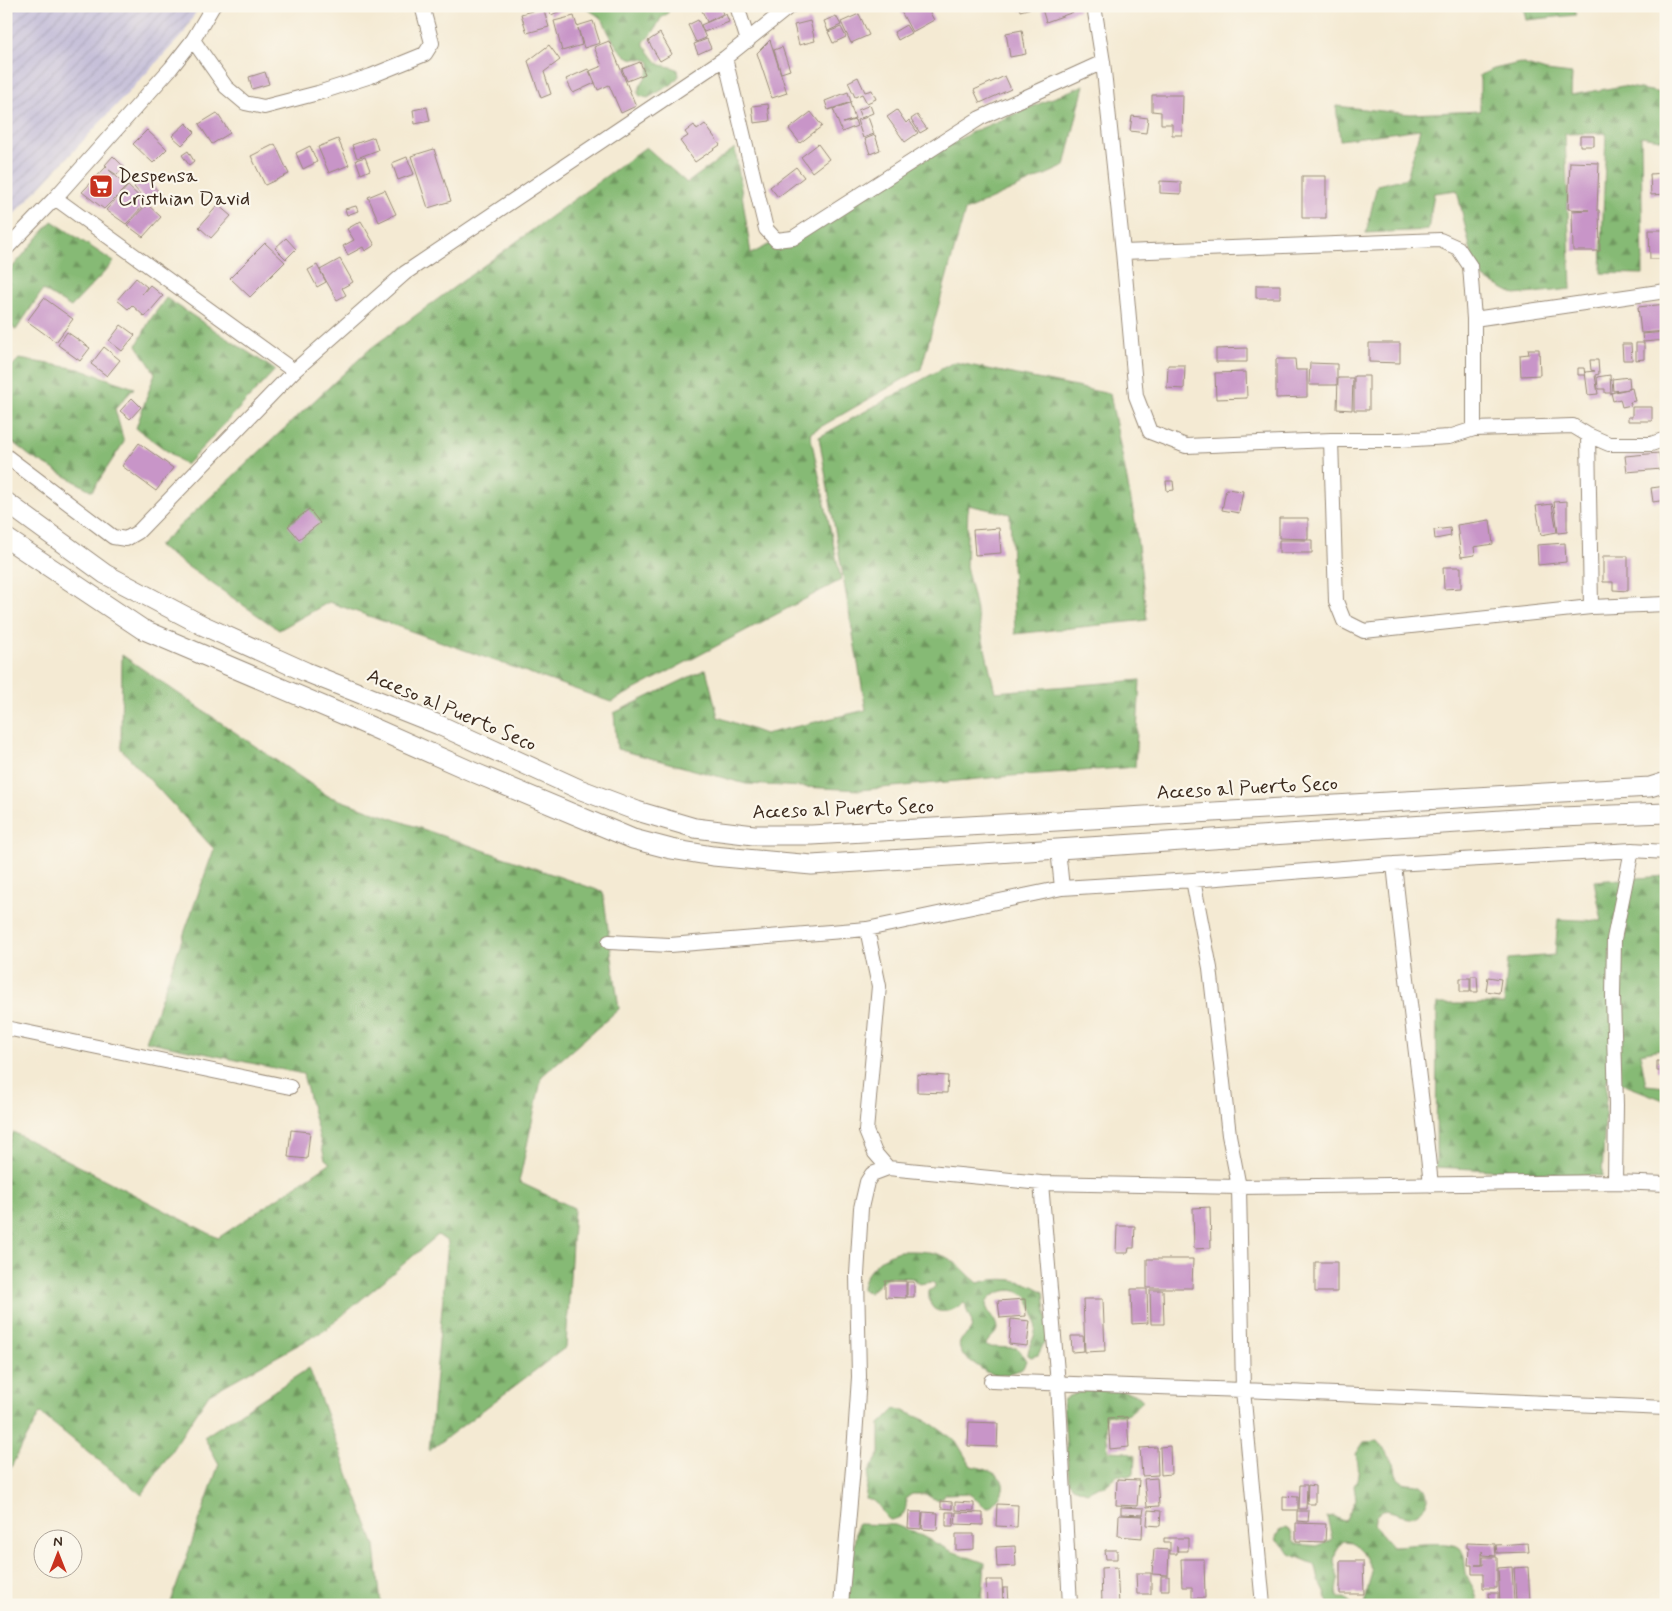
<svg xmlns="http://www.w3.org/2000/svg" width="1672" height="1611" viewBox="0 0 1672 1611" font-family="Mynerve,sans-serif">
<defs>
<pattern id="industrial-furrows" width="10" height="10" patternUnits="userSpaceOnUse" patternTransform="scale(1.25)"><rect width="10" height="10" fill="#c6c0d9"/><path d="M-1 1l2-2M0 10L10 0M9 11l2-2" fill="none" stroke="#aba5ba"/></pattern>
<pattern id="forest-firs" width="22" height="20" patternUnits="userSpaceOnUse" patternTransform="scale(1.25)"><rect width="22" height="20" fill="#86ba75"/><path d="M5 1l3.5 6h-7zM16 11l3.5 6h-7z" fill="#6f975f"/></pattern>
</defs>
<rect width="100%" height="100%" fill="#fbf7ec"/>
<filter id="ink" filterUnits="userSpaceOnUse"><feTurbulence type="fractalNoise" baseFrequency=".02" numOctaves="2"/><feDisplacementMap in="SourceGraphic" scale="10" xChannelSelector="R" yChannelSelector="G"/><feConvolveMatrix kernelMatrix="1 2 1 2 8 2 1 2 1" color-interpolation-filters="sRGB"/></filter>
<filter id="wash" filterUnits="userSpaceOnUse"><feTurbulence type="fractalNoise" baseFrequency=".0096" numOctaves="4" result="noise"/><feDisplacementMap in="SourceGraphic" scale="20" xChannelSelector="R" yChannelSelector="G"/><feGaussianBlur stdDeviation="1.12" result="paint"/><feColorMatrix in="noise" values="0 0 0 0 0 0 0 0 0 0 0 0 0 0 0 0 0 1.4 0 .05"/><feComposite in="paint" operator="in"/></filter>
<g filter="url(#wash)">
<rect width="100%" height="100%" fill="#f4ead3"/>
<path fill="url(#industrial-furrows)" d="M6,6H199L184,33L6,223Z"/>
<path fill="url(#forest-firs)" stroke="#60724a" d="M584,6H671L667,14L661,18L654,31L644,42V45C649,51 655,62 661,65C668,67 672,66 678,70L679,76L672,84L648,98L640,96L638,93C641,79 651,76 650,62C643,56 635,61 628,57C621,53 613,42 610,35C607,31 606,25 603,21C598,14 590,12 584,6Z
M1523,6H1575L1576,15L1526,20Z
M1520,63L1546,71L1572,74L1571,95L1623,86L1662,93L1666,83V140L1641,136L1643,274L1601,273L1606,133L1565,134L1571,289L1515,295L1476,274L1457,190L1434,193L1428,230L1366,233L1377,185L1407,178L1420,129L1340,140L1336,106L1410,114L1480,111V75L1494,69Z
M1084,85L1065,166L965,211L921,369L810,433L841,580L611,702L329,602L279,630L158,546L371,348L646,147L687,183L735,148L751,254L851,202L972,132Z
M52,221L114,262L71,307L43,290L16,330L6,322V275Z
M166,298L275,370L186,465L136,428L155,373L137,345L150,320Z
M19,359L79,369L134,388L115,409L124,442L92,491L30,456L6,437V372Z
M954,362L1110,394L1135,521L1147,620L1015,634L1010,514L968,505L966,566L995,692L1140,680L1135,767L1011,776L860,790L746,784L617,749L614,713L706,669L718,717L765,734L866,710L819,437Z
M122,655L328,796L603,892L619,1009L542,1076L519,1182L574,1208L566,1347L429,1451L448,1242L438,1235L325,1330L209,1394L142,1495L40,1413L6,1476V1153L13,1132L218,1238L330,1163L325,1159L303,1074L146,1041L214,849L121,749Z
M1666,876V1048L1640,1053L1646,1085L1666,1087V1101L1607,1078L1602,1176L1436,1167L1437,1004H1504L1508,959L1555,955L1558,919L1602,921L1594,881Z
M900,1251C917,1251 937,1250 951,1260C961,1266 969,1276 978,1283C1001,1276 1024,1279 1044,1292L1048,1335L1038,1355L1031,1357L1028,1355C1028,1348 1032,1342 1034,1336C1039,1323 1032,1309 1028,1297C1024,1295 1020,1292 1016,1291C1006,1288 991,1294 986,1303C986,1313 997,1319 997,1329C996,1336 987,1339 986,1345L988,1347L1017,1348L1026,1360L1024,1366L1022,1369L1006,1375H996L986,1372L961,1354C961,1351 958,1345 960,1342C963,1335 971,1334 972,1325C972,1318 966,1313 966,1305L964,1303C948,1315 927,1317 929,1291L935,1287V1284L932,1282L919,1284L912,1278L887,1277L869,1293L862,1290C862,1272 884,1254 900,1251Z
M309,1368L375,1546L381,1605H170L219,1464L204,1437Z
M1086,1390C1100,1390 1135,1387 1143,1401C1137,1406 1130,1415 1122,1415C1116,1416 1111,1413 1105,1415L1108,1451L1126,1452L1135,1456L1134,1473L1128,1476L1118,1475L1105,1486H1099L1087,1492L1073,1487L1069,1482L1063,1400L1069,1396Z
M895,1409L902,1410L929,1422L956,1441L971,1466C982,1468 1006,1473 1003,1489C1002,1491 1002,1494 1000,1496C997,1500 993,1503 990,1508C980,1508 977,1497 969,1493L945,1494L941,1499C935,1500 931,1498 926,1494H912L906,1498C907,1511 904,1518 890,1520C877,1510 883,1501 865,1499L869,1472L880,1453V1424Z
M1377,1441C1383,1448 1390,1456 1394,1464C1396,1469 1395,1475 1399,1479C1408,1489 1429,1474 1427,1504C1422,1510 1417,1515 1410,1516C1395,1516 1378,1499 1374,1525L1392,1546C1406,1546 1453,1539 1461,1549C1466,1556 1464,1568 1467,1576C1471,1586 1478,1592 1477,1605H1364L1372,1571L1363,1552L1353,1542L1345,1541L1342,1542L1336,1551L1334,1561L1338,1578L1336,1592L1339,1598H1345L1353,1605H1328L1326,1594L1319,1581L1316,1567L1314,1564L1290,1554L1286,1548L1277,1541L1276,1537L1279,1531L1286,1528L1291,1532L1294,1542L1297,1544L1317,1546L1330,1541L1332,1538L1327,1517L1334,1516L1343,1521L1346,1520L1356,1499L1354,1486C1360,1475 1359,1466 1356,1454L1364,1442Z
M857,1524L895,1525L916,1533L951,1551L985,1563L982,1601L980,1605H846Z"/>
<g id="blocks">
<path fill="#c895c8" d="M547,6H573L551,15Z
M700,6H720L723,14L707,22Z
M898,6H926L934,20L912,32Z
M1019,6H1035V7L1020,11Z
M1041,6H1077L1079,10L1046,22Z
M543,8L549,27L527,33L521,14Z
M726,14L729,22L704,32L701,25Z
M859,14L869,35L851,43L841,22Z
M574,16L577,26L593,21L600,43L584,48L578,28L582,45L562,51L554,21Z
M836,16L841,25L828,31L824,21Z
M698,20L706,38L696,42L688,25Z
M810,21L815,41L799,45L794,25Z
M906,25L911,33L898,40L894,32Z
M841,27L846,37L833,43L828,32Z
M1022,30L1026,54L1010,57L1006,33Z
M660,33L672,54L660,61L648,41Z
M707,39L711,48L698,54L694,44Z
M770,40L787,93L772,98L757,53Z
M609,41L636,106L621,113L609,85L598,90L590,71L602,66L594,47Z
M549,45L560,60L544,72L551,94L541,98L528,61Z
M782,47L790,70L781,73L774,50Z
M640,62L645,74L627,81L622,69Z
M588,69L595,83L573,93L566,79Z
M265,72L269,84L252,89L249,77Z
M1005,76L1011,89L980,103L974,90Z
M858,77L865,92L872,90L876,99L867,103L862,94L855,97L848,82Z
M848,92L851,102L828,110L825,101Z
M1152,95H1183L1182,135H1172V124H1161V112L1152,111Z
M850,103L855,119L843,123L855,120L857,126L842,132L833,109Z
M768,104L770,121L754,123L752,106Z
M870,105L873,113L861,118L858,110Z
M427,107L430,121L415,124L413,110Z
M897,110L906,123L909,120L918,133L905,142L887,117Z
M811,112L822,126L800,143L789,129Z
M217,113L230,133L212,144L199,124Z
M917,115L927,129L920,133L911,119Z
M1132,116L1148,118L1146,133L1130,131Z
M868,117L874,134L863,138L857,120Z
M186,123L195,132L182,145L172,136Z
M705,124L720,145L695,162L680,141L688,136L685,132L694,125L697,130Z
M147,130L167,149L153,163L133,144Z
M875,135L880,150L870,154L865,139Z
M1580,136H1594V146H1580Z
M374,137L378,150L357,158L352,145Z
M338,139L349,165L329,173L318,147Z
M275,144L289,174L265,185L251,156Z
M818,144L829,159L812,172L801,157Z
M310,146L317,162L303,169L296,153Z
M434,149L451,201L428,208L411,156Z
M188,151L194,161L189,165L182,155Z
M113,156L124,167L117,175L109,170L127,186L104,209L82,192L107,166L105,165Z
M365,157L370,170L361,174L356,160Z
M407,157L414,174L398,180L392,163Z
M1570,162L1599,163L1597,210H1599L1600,251H1573L1572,211L1589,210L1568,209Z
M796,167L804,177L778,197L770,187Z
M1665,173L1666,194L1651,195L1650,174Z
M1302,176H1326V218H1302Z
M145,177L162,195L150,205L134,187Z
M1160,181L1181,182V194L1160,193Z
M128,186L146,203L126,224L106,210Z
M385,190L396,214L379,222L368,197Z
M147,204L161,217L143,237L127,225Z
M218,205L231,216L211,238L199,227Z
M356,206L358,211L347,215L345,209Z
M361,221L375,245L365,251L363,247L348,255L343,246L354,240L347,229Z
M1649,230H1666V259H1650Z
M286,238L296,249L286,259L275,248Z
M265,243L285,262L250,297L230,278Z
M340,259L353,282L342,288L346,295L337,300L320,270Z
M317,265L326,282L317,287L308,270Z
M136,278L147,287L142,294L150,285L163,296L145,317L132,305L128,309L117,300Z
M1256,285H1280V298H1256Z
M44,298L73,319L56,342L27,321Z
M1666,304V331L1641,333L1638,307Z
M121,325L135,335L122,351L109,341Z
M67,332L90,348L80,361L58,345Z
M1666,332V340L1643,342L1642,334Z
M1662,341H1666V363H1665Z
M1369,343H1400V363L1369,362Z
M1636,343H1644V359L1636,360Z
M1622,344H1631L1632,360H1623Z
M104,347L120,360L107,376L91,364Z
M1247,348V362H1216V349Z
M1528,349H1539L1540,375L1521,376L1520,355L1529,354Z
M1276,359H1295L1296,370H1307V397L1276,398Z
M1590,360H1598L1599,374L1595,375L1598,394L1588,395L1585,372L1595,371L1591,370Z
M1310,363L1337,364V385H1309Z
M1168,365H1185L1184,389L1167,388Z
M1578,368H1584L1585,375H1578Z
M1246,372L1247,398L1216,399L1215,373Z
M1610,375L1611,393H1605V389H1598L1597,377Z
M1354,376H1369V410H1354Z
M1629,377L1630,389L1613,391L1612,379Z
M1338,378H1353L1352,410L1337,409Z
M1632,388L1635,401L1630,402L1631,405L1622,407L1620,399L1613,401L1611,393Z
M132,398L141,407L130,419L120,411Z
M1632,407H1652V421H1628V417H1632Z
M139,443L173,468L156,491L122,466Z
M1659,453L1661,469L1627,472L1625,456Z
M1166,481H1173L1174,490L1167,491Z
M1666,486V500L1653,502L1651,488Z
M1226,489L1243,491L1239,513L1222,510Z
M1567,501V532L1558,533L1554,502Z
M1552,504L1557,532L1541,535L1536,506Z
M309,509L320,523L299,539L288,526Z
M1279,518H1308V539L1279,538Z
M1490,520L1493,544L1474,547L1475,555L1461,557L1457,525Z
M999,528L1001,553L975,555L973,530Z
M1450,528L1451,536L1435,539L1434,530Z
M1279,540H1312V553H1279Z
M1565,543L1566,562L1538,565L1537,545Z
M1603,556H1628V591L1613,590V582H1603Z
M1443,567H1461V588L1444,589Z
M1471,976H1477L1478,992H1471Z
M1488,977L1501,979L1499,993L1486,991Z
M1460,978H1470V992H1460Z
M1657,1061H1665V1071H1657Z
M917,1074L948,1076L947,1093L917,1092Z
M291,1130L310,1132L307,1159L288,1157Z
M1210,1207L1211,1248L1194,1249L1193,1208Z
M1117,1226H1135L1134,1248H1129L1128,1253H1116Z
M1147,1259H1193L1192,1288H1147Z
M1315,1262H1337V1292H1315Z
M885,1281H906V1298L885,1297Z
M907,1282H914V1297H907Z
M1131,1289H1147L1148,1323L1132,1324Z
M1150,1290H1163L1164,1324H1151Z
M1025,1299L1026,1316L1000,1318L998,1301Z
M1083,1299H1103L1105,1351L1085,1352Z
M1011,1319L1030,1321L1027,1346L1009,1344Z
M1071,1336H1083L1084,1351L1072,1352Z
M1127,1417L1129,1447L1110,1449L1108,1418Z
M969,1422L998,1423L997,1447L968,1446Z
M1170,1446L1171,1474L1161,1475L1160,1447Z
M1157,1447L1158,1475L1142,1476L1140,1448Z
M1157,1478L1159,1506L1147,1507L1144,1479Z
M1117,1479L1139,1480L1137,1506L1116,1505Z
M1300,1485H1307L1306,1509H1299Z
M1308,1485L1315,1486V1504H1307Z
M1283,1496L1298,1497V1510H1283Z
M941,1501L952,1502V1509L941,1508Z
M955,1502L974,1503V1511L955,1510Z
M997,1504L1018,1505L1017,1527L996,1526Z
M1121,1507L1144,1508L1143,1515L1121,1514Z
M1148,1510L1161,1511L1160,1526L1147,1525Z
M1297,1511H1309L1308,1522L1297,1521Z
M909,1512H922L921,1529L908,1528Z
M923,1512L938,1513L937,1530L922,1529Z
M946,1512H954L953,1526H946Z
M956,1512L983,1513V1525L955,1524Z
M1119,1515L1143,1516L1142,1538L1118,1536Z
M1296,1523L1326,1524L1325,1542L1296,1541Z
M956,1534H974V1549L956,1550Z
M1164,1538H1188V1551H1177V1546V1554H1170V1542H1164Z
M1467,1543L1495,1544L1496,1556L1483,1555L1482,1551V1565H1475H1483V1557H1497V1588H1483V1574H1472V1565H1468L1469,1548H1467Z
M1528,1543L1529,1552L1497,1553L1496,1545Z
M1015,1546L1016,1566L997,1567L996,1547Z
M1154,1549L1169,1550L1168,1575L1152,1574Z
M1105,1550H1117V1559H1106Z
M1181,1559H1204L1205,1598H1192V1587H1182Z
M1340,1561H1363L1364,1594H1340Z
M1117,1567L1119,1605H1102L1101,1568Z
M1512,1567L1514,1602L1500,1603L1498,1568Z
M1528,1567L1530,1602H1516L1514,1568Z
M1136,1573H1151V1594H1137Z
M1161,1576H1169V1590H1161Z
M986,1580H1002L1003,1604L987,1605Z
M1003,1588H1008L1009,1604H1004Z
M1489,1593H1498V1605H1490Z"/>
</g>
</g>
<g filter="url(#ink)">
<use href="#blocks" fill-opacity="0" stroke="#988a78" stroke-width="1"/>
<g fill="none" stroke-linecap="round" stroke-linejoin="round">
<g stroke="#988a78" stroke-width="16">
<path id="minor" d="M737,6L748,41
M1094,6L1103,62L1123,252L1136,396L1150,432L1186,446L1331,440H1399L1449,437L1474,429L1573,426L1588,435L1591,607
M193,40L226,87L245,103L264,107L318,93L371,76L425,54L432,43L422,6
M725,58L766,229L776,240L793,238L980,118L1103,62
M55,198L294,371
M6,249L55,198L171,68L193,40L213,6
M1123,252L1440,240L1458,248L1470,266L1474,319
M1474,429V319L1666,291
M1588,435L1609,444H1651L1666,439
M1331,440L1336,601L1344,621L1364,631L1591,607L1666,604
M6,456L113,537L126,539L138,532L294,371L405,273L725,58L790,6
M1058,849L1062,888
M1394,864C1405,971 1420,1077 1431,1185
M1193,880L1210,968L1229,1135L1239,1187L1243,1390L1263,1605
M867,929L879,986L866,1131L875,1153L888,1168L1041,1183L1239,1187L1615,1182L1666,1184
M609,942L670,945L867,929L1062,888L1193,880L1394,864L1632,850L1666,852
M6,1028L290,1087
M1615,1182L1616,1105L1613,997L1614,939L1632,850
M1041,1183L1058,1384L1070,1605
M991,1381L1243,1390L1666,1408
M841,1605L853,1468L859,1377L857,1275L861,1208L867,1182L872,1174L888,1168"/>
</g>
<g stroke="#988a78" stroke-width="21">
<path id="secondary" d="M6,502L105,574L202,625L306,672L439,725L579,789L637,811L695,828L754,835H812L1650,787L1666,782
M6,538L142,629L349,717L473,772L633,839L671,849L713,856L812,865L1534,818L1666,813"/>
</g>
<use href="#minor" stroke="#fff" stroke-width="14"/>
<use href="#secondary" stroke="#fff" stroke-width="19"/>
</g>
</g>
<defs>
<g id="supermarket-square" transform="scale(1.25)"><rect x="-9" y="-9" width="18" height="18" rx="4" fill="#c8321e" stroke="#fbf7ec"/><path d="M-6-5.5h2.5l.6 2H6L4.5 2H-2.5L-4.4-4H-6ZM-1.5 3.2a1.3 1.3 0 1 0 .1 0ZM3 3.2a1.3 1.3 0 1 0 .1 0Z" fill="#fff"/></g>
</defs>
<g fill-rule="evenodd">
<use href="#supermarket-square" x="101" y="186"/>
</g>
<g text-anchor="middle" stroke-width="4.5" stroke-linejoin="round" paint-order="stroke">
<g font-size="20" fill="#3b2a1e" stroke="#fbf7ec" text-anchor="start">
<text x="118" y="182">Despensa<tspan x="118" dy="23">Cristhian David</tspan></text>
</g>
<g font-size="20" fill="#3b2a1e" stroke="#fbf7ec">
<text transform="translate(452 709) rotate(23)" y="7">Acceso al Puerto Seco</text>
<text transform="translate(1247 787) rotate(-3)" y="7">Acceso al Puerto Seco</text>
<text transform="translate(843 808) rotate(-2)" y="7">Acceso al Puerto Seco</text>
</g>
</g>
<rect width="1672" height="1611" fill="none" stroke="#fbf7ec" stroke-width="25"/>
<g transform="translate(58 1554)"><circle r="24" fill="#fbf7ec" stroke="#aea59a"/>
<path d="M0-4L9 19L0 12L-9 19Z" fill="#c8321e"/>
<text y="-8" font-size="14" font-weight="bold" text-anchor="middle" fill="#3b2a1e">N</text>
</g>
</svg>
